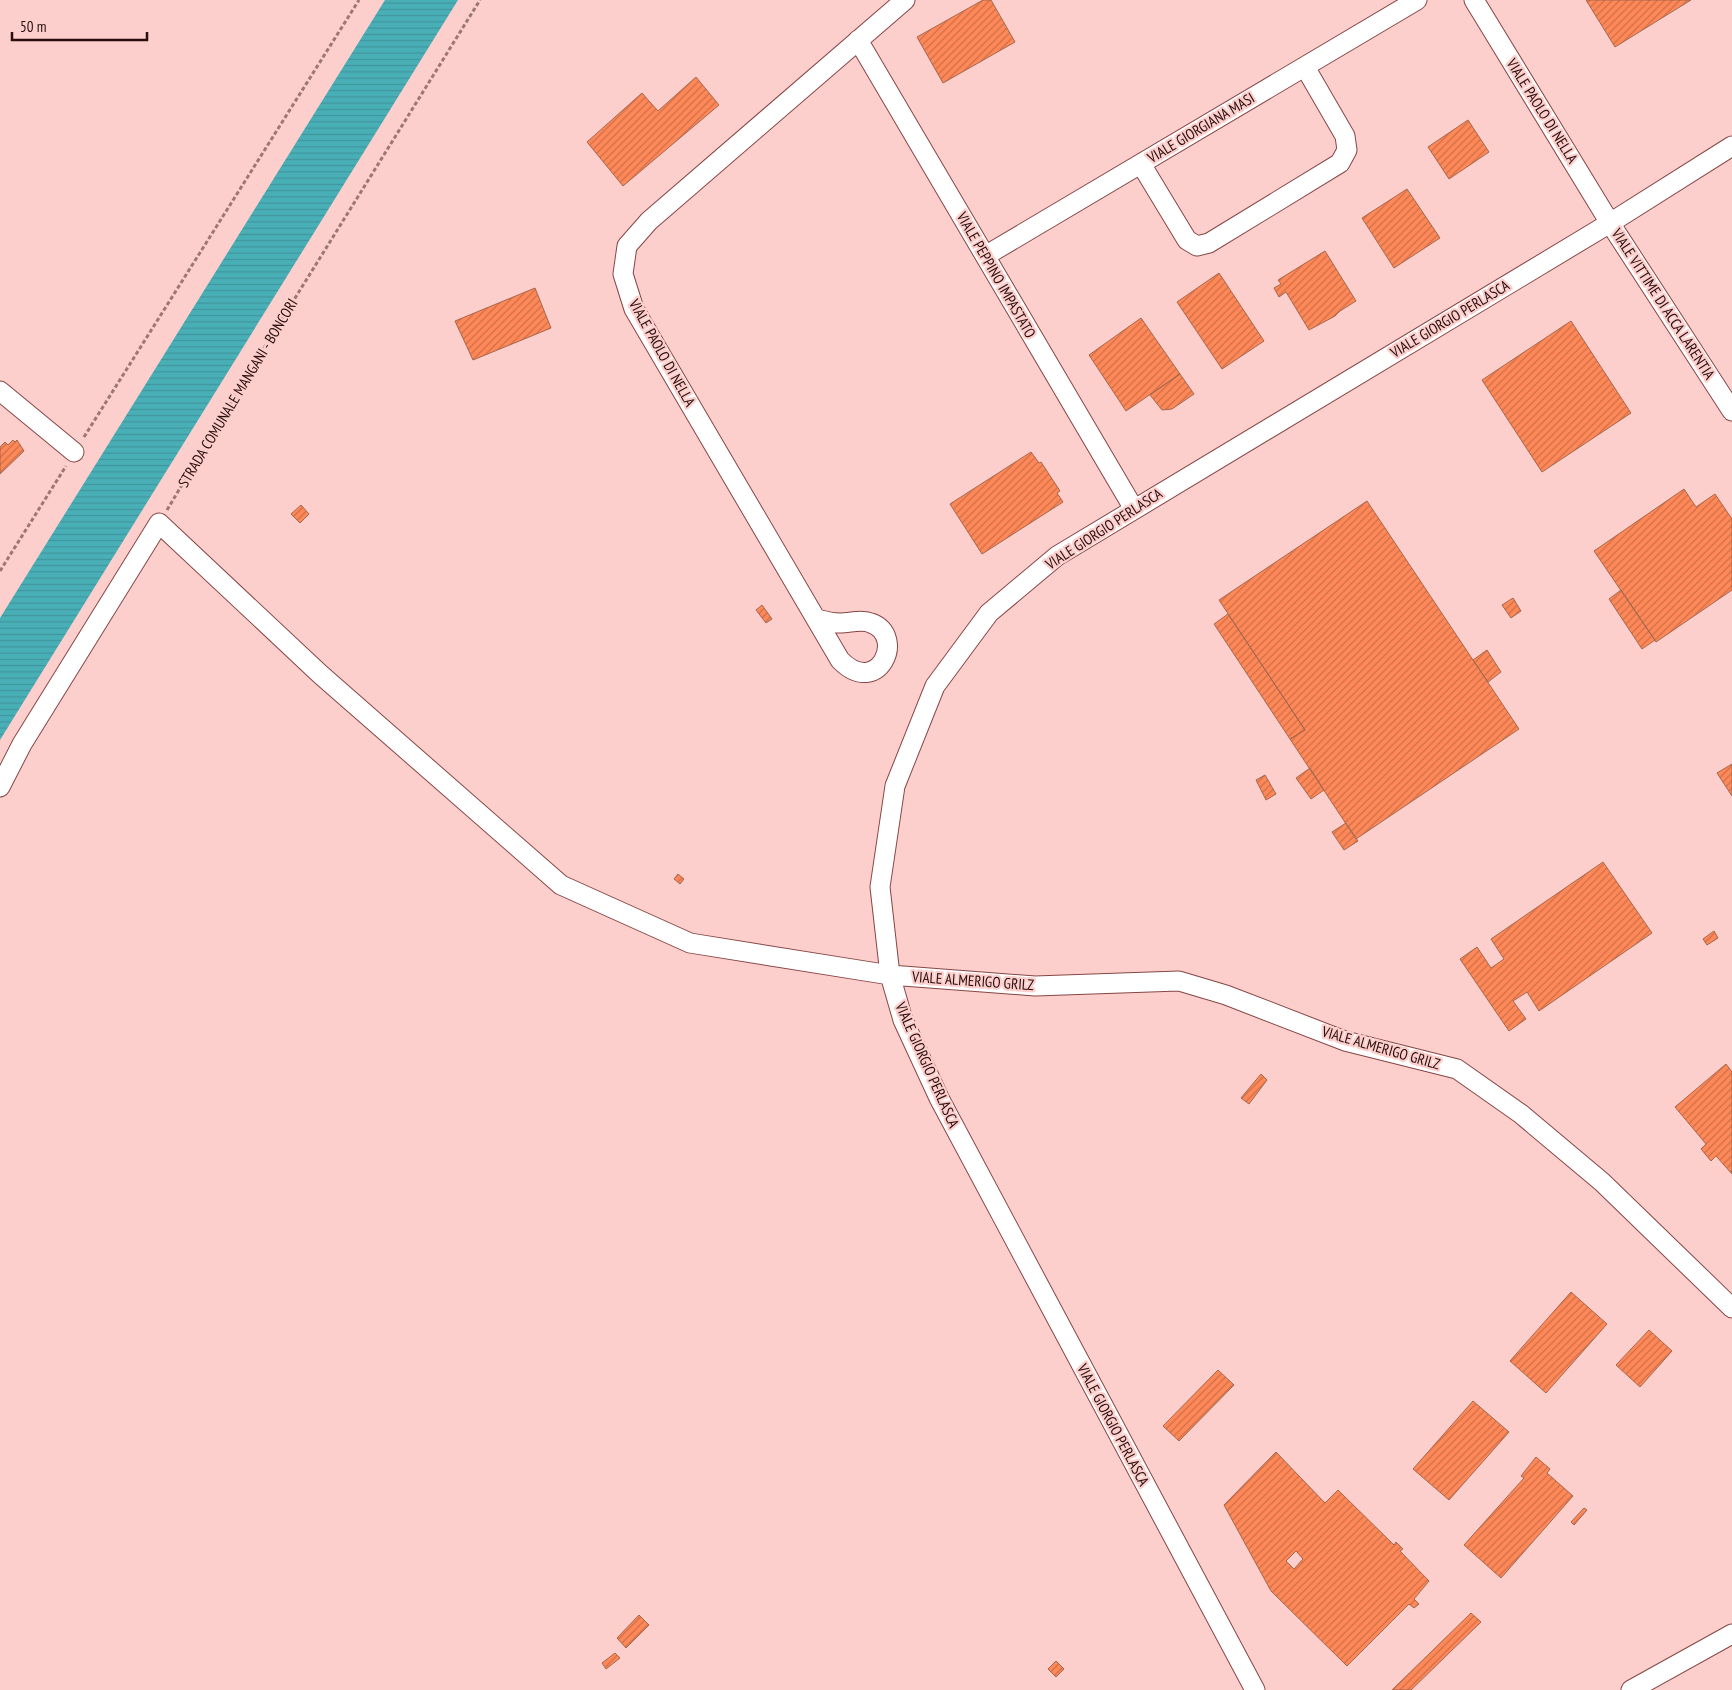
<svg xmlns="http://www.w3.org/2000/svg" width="1732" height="1690" viewBox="0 0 1732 1690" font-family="'PT Sans Narrow',sans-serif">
<defs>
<pattern id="water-rules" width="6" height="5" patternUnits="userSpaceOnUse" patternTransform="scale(1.25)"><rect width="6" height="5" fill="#49afb7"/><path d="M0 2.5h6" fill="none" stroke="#40959c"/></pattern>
<pattern id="building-hatch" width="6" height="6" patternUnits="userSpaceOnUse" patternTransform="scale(1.25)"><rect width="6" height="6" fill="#ff8858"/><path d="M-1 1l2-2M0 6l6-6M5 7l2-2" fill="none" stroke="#ce6e47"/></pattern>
</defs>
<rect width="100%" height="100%" fill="#fdcfcc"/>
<path fill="url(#water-rules)" d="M385,0H458L0,740V618Z"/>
<path fill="url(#building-hatch)" stroke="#a4674e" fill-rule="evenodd" d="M983,0H991L1015,42L943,83L917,37Z
M1586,0H1691L1615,47Z
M696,77L719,105L623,186L587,142L642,93L658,111Z
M1468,120L1489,152L1449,179L1428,147Z
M1407,189L1440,238L1394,268L1362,218Z
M1325,251L1356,301L1340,311L1335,316L1309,330L1286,292L1279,297L1274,288L1281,284L1278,280Z
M1219,273L1264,341L1222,369L1177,302Z
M535,288L551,328L473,360L455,321Z
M1141,318L1180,374L1126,411L1089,355Z
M1571,321L1631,413L1542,472L1482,380Z
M1180,374L1194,394L1172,409L1162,410L1150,395Z
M13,440L15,442L17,440L24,451L0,474V447L5,442L8,445Z
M1031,452L1039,463L1041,462L1060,491L1057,493L1063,502L982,554L950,504Z
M1684,489L1696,507L1715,494L1732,519V590L1656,642L1594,551Z
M1367,501L1519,729L1356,839L1290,739L1305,730L1219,600Z
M301,505L309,514L300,523L291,514Z
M1621,590L1655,640L1642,649L1609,599Z
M1513,598L1521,611L1511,618L1502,605Z
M762,605L772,619L766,623L756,610Z
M1228,614L1305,730L1290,739L1214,624Z
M1487,650L1501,672L1488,682L1473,660Z
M1732,764V796L1717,773Z
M1310,768L1324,790L1311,799L1296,778Z
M1265,775L1276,794L1266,800L1256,780Z
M1346,823L1358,841L1344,850L1332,832Z
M1603,862L1652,933L1539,1011L1527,992L1513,1001L1526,1019L1509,1031L1460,959L1477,947L1491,968L1504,959L1491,939Z
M678,874L684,879L680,884L674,879Z
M1714,931L1718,938L1707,945L1703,939Z
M1726,1064L1732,1072V1174L1716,1156L1711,1161L1701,1149L1706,1144L1675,1107Z
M1261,1074L1267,1080L1249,1104L1241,1098Z
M1571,1292L1607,1324L1546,1393L1510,1361Z
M1649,1330L1672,1351L1640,1387L1616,1365Z
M1218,1370L1234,1385L1179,1441L1163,1426Z
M1473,1401L1509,1432L1449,1500L1413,1469Z
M1276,1452L1325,1503L1338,1490L1394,1545L1396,1542L1403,1549L1400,1551L1429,1581L1414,1599L1419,1604L1414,1608L1409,1604L1347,1666L1271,1591L1224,1505ZM1296,1551L1303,1559L1294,1569L1286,1561Z
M1536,1457L1550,1469L1547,1473L1573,1496L1501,1578L1464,1545L1524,1478L1521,1476Z
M1584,1508L1587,1510L1574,1525L1571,1522Z
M1471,1613L1481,1622L1411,1690H1392Z
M639,1615L649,1625L626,1648L617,1638Z
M615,1653L620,1658L606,1669L602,1663Z
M1056,1661L1064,1669L1056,1677L1048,1669Z"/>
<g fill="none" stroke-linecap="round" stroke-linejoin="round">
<g stroke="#864645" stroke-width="21">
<path id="minor" d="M1474,0L1610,223L1732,411
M858,40L1134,509
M1141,164L1187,240L1197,246L1209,243L1340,163L1347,150L1345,136L1305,67
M985,256L1417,0
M0,391L74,452
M817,619C824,621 833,623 840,623C850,623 862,619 871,623C907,636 878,699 840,660L634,309L623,274L627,246L649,221L905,0
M0,787L22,744L159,523L320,674L561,885L690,943L890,975L1035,986L1179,981L1226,995L1345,1041L1457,1069L1521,1114L1602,1182L1732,1308
M1255,1690L939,1098L903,1020L890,975L880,887L895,786L935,686L989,613L1057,556L1610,223L1732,146
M1631,1690L1732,1634"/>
</g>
<path stroke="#9c7776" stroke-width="3" stroke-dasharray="4 2.5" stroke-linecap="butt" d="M84,437L359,0
M167,510L256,361L480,0
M0,571L66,466"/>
<use href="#minor" stroke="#fff" stroke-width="19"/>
</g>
<g text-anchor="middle" stroke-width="4.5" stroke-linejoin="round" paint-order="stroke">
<g font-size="15" fill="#280e0e" stroke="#fdcfcc">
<text transform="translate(1542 111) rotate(58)" y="5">VIALE PAOLO DI NELLA</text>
<text transform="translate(1201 128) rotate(-31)" y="5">VIALE GIORGIANA MASI</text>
<text transform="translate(996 275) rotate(60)" y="5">VIALE PEPPINO IMPASTATO</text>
<text transform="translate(1663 304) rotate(57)" y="5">VIALE VITTIME DI ACCA LARENTIA</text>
<text transform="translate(1450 319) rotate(-31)" y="5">VIALE GIORGIO PERLASCA</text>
<text transform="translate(662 353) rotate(61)" y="5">VIALE PAOLO DI NELLA</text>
<text transform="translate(238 393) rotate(-59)" y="5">STRADA COMUNALE MANGANI - BONCORI</text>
<text transform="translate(1104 529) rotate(-33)" y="5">VIALE GIORGIO PERLASCA</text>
<text transform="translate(973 981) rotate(4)" y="5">VIALE ALMERIGO GRILZ</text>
<text transform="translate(1381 1048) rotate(16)" y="5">VIALE ALMERIGO GRILZ</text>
<text transform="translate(927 1065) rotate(66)" y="5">VIALE GIORGIO PERLASCA</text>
<text transform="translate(1113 1425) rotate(62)" y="5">VIALE GIORGIO PERLASCA</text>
</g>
</g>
<path d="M12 32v8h135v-8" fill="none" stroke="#280e0e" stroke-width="2.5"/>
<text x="20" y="32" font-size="15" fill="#280e0e" stroke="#fdcfcc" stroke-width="4" paint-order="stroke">50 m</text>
</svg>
